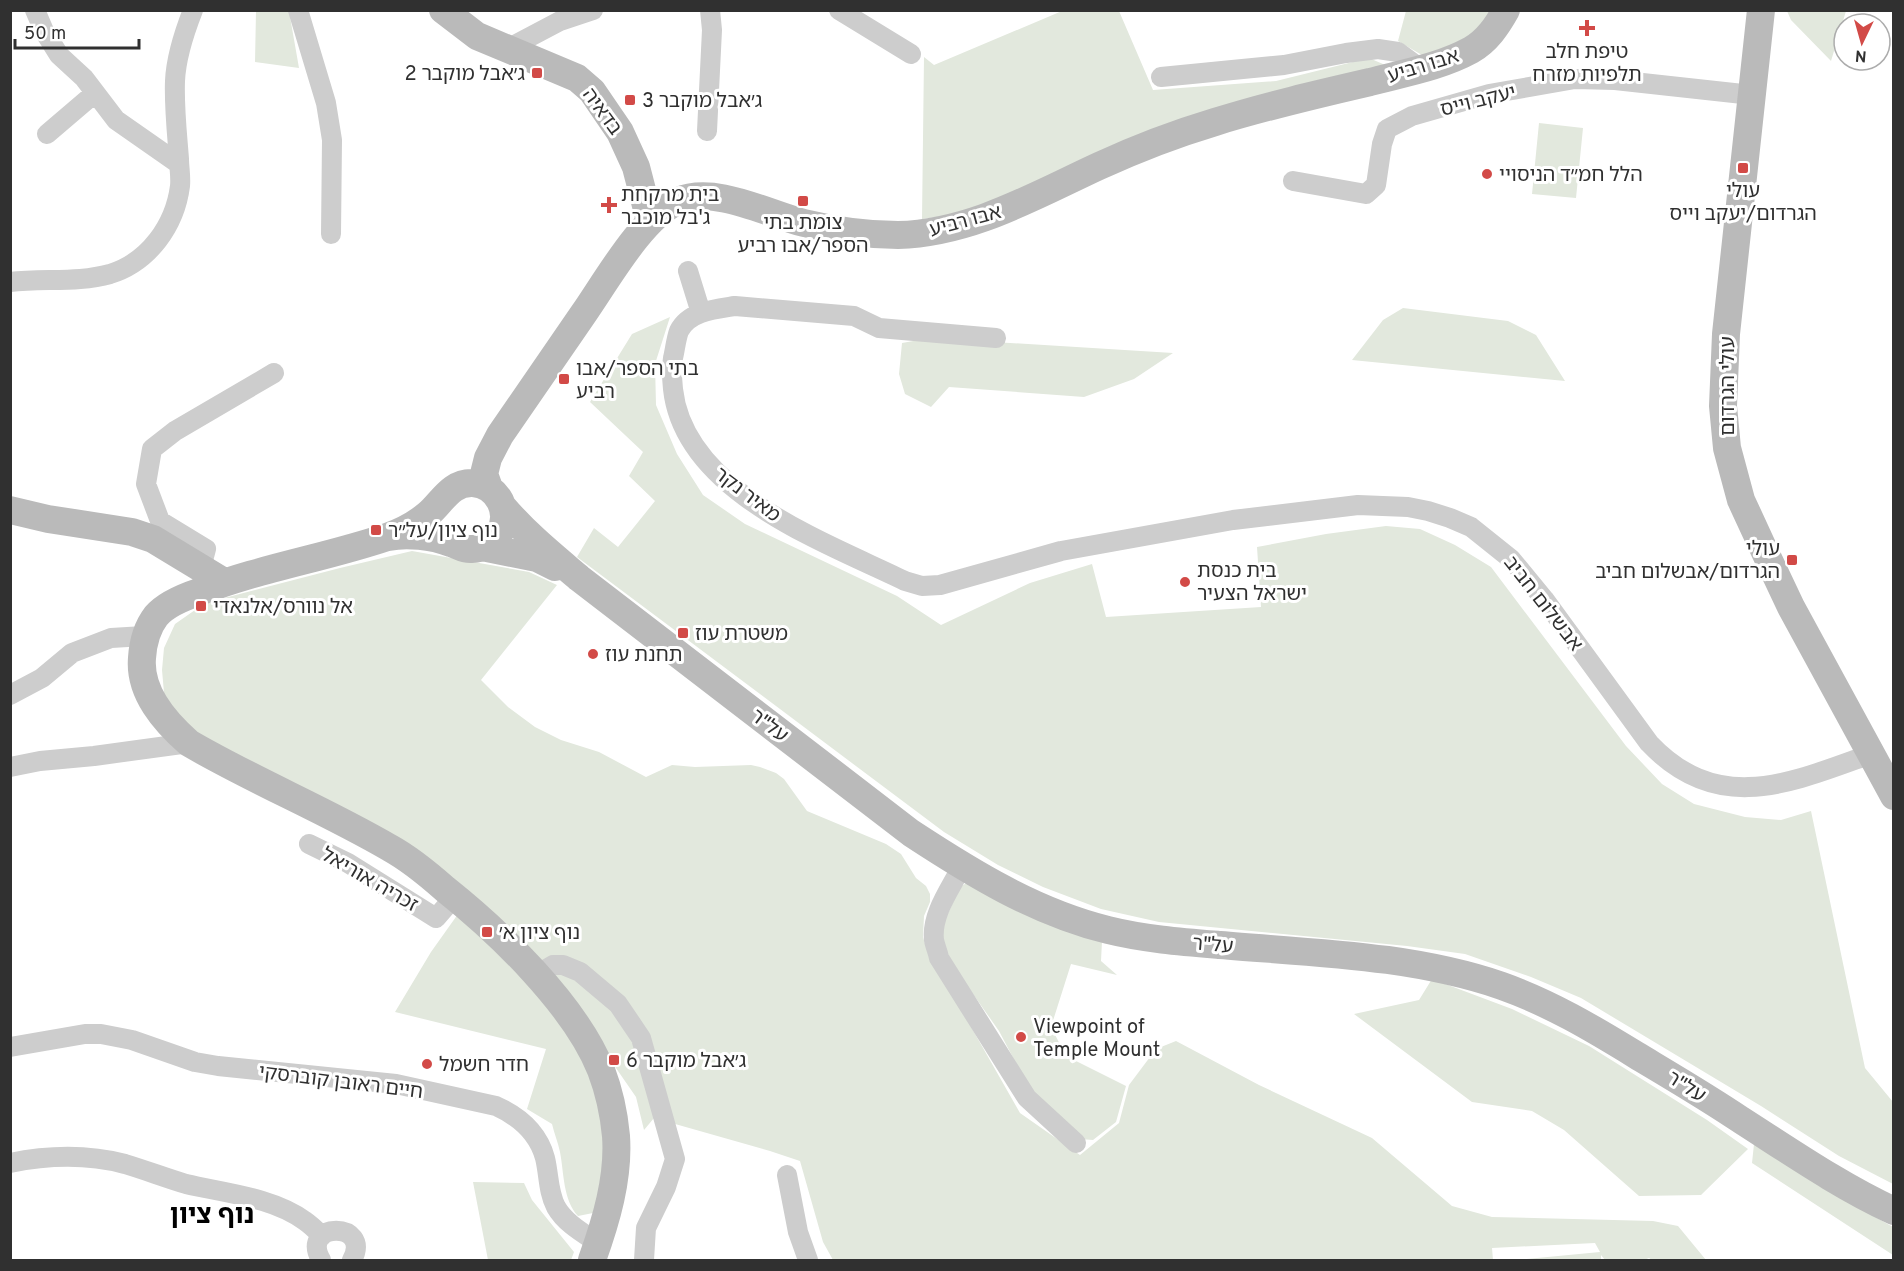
<svg xmlns="http://www.w3.org/2000/svg" width="1904" height="1271" viewBox="0 0 1904 1271" font-family="Overpass,'Noto Sans Hebrew',sans-serif">
<rect width="100%" height="100%" fill="#fff"/>
<path fill="#e2e8dd" d="M256,11H289L299,68L255,62Z
M1062,11H1119L1153,90L1276,81L1369,58L1390,67L988,210L922,219L924,57L934,65Z
M1406,11H1493L1473,40L1427,58L1398,41Z
M1787,11H1846L1831,61L1791,20Z
M1539,123L1583,128L1576,198L1532,194Z
M1403,308L1508,321L1536,335L1565,381L1352,360L1383,320Z
M670,317L655,364L656,405L677,454L703,495L745,524L897,596L941,625L1030,583L1092,564L1106,617L1261,607L1257,547L1326,534L1386,526L1420,529L1455,545L1491,567L1626,746L1662,784L1694,804L1745,817L1781,820L1811,811L1865,1068L1893,1102V1184L1839,1156L1761,1106L1581,998L1531,977L1465,954L1407,946L1159,922L1101,909L1043,887L998,865L944,832L577,557L594,528L618,547L655,501L629,476L643,452L590,402L632,334Z
M930,338L1173,353L1134,379L1084,397L949,387L931,407L905,394L899,374L902,343Z
M412,551L529,572L557,585L481,680L508,707L535,727L561,740L599,752L646,777L672,765L695,767L751,765L760,767L776,773L784,779L807,811L886,844L901,854L916,878L926,886L930,894V902L924,916L923,937L930,960L954,997L1020,1113L1080,1155L1119,1123L1129,1085L1156,1049L1176,1041L1259,1085L1372,1138L1452,1206L1492,1217L1653,1221L1678,1226L1706,1260H1652L1649,1258L1644,1260H1605L1601,1255V1260H1516L1600,1252L1595,1243L1492,1248L1493,1260H833L823,1242L800,1161L770,1151L654,1118L644,1130L636,1097L562,990L488,918L193,735L165,704L162,670L164,648L175,624L205,603L340,568Z
M968,882L1102,941L1101,961L1117,975L1071,964L1051,1027L1066,1056L1126,1086L1116,1122L1093,1140L1080,1139L1029,1088L999,1031L947,957L940,931L960,887Z
M458,914L545,1001L583,1054L602,1117L610,1155L593,1213L578,1216C563,1200 564,1173 560,1152C558,1142 554,1133 552,1124L527,1109L546,1049L395,1012L431,952Z
M1432,979L1512,1009L1589,1046L1707,1120L1748,1149L1701,1195L1639,1196L1564,1130L1532,1111L1472,1102L1354,1014L1419,1000Z
M1754,1144L1826,1189L1893,1227V1255L1752,1163Z
M473,1182L524,1183L532,1200L574,1252L571,1260H488Z"/>
<g fill="none" stroke-linecap="round" stroke-linejoin="round">
<path stroke="#cdcdcd" stroke-width="20" d="M35,10L44,31L59,55L84,78L116,120L179,164
M298,10L326,103L332,140L331,234
M839,10L911,54
M507,49L560,21L593,10
M1161,77L1284,65L1346,53L1378,49L1398,52L1421,69
M707,131L712,30L710,10
M47,134L95,93
M1293,181L1366,194L1376,185L1382,144L1387,129L1412,116L1489,94L1575,79L1615,80L1752,95
M688,271L701,313
M10,282C44,278 78,283 110,274C149,262 175,225 180,186C181,177 179,167 179,159C177,133 174,107 175,81C176,57 184,33 193,10
M996,338L879,328L854,316L735,306C716,309 689,311 679,331C676,339 675,350 673,358C671,369 672,379 673,389C684,492 825,542 905,581L922,586L940,585L1061,551L1233,520L1358,505L1408,507L1428,511L1450,518L1471,527L1511,559L1544,599L1649,743C1718,816 1790,783 1871,754
M201,568L206,549L160,521L146,484L152,449L175,431L274,373
M10,695L42,678L72,653L111,638L144,636
M10,767L40,761L94,756L189,743
M309,844L348,863L436,918L455,896
M962,866C951,888 931,914 934,940C935,946 938,952 939,958L1027,1098L1076,1143
M536,975L553,965H563L580,972L618,1004L641,1038L675,1159L666,1187L646,1228L644,1260
M10,1047L85,1034H101L132,1040L195,1062L218,1066L396,1084L496,1106C518,1116 538,1132 545,1158C549,1174 548,1192 556,1207C565,1223 583,1233 598,1243
M10,1163C49,1155 87,1154 125,1164C145,1170 166,1178 186,1184C224,1193 272,1197 305,1221C311,1225 317,1231 322,1236
M787,1175L798,1232L808,1260
M321,1260C299,1221 373,1221 352,1260"/>
<path stroke="#bababa" stroke-width="28" d="M443,10L477,36L577,78L592,91L620,132L636,167L650,221
M1761,10L1726,334L1723,406L1727,448L1741,500L1765,552L1791,607L1894,796
M489,488L484,474L488,458L500,435C528,394 556,353 584,313C607,280 642,217 678,201C715,185 768,214 804,223C833,230 869,235 898,235C971,233 1034,196 1099,166C1136,149 1175,134 1215,122C1266,106 1318,94 1370,82C1404,73 1440,67 1471,50C1487,41 1497,26 1506,10
M503,507C526,534 552,555 579,578L911,833C972,873 1035,912 1108,930C1144,939 1183,942 1220,945C1314,953 1412,955 1502,986C1550,1003 1592,1028 1636,1055C1671,1076 1707,1097 1741,1120C1791,1152 1840,1186 1894,1211
M10,510L48,519L132,532L153,539L224,582
M388,537C407,533 432,536 451,543C458,545 464,550 472,549C483,549 493,543 499,534C512,513 498,485 473,483C450,482 442,503 427,515C415,525 401,532 387,537C325,558 260,568 199,592C184,597 166,604 156,616C146,629 143,643 142,658C139,693 165,722 189,743C254,781 325,810 390,848C410,859 428,874 445,889C499,932 575,1005 601,1070C609,1091 614,1114 616,1136C619,1178 606,1221 592,1260
M482,547L537,558L555,567"/>
</g>
<g fill="#d24a47" stroke="#fff" stroke-width="2">
<path d="M1584 19h6v6h6v6h-6v6h-6v-6h-6v-6h6z"/>
<rect x="531" y="67" width="12" height="12" rx="3"/>
<rect x="624" y="94" width="12" height="12" rx="3"/>
<rect x="1737" y="162" width="12" height="12" rx="3"/>
<circle cx="1487" cy="174" r="6"/>
<rect x="797" y="195" width="12" height="12" rx="3"/>
<path d="M606 196h6v6h6v6h-6v6h-6v-6h-6v-6h6z"/>
<rect x="558" y="373" width="12" height="12" rx="3"/>
<rect x="370" y="524" width="12" height="12" rx="3"/>
<rect x="1786" y="554" width="12" height="12" rx="3"/>
<circle cx="1185" cy="582" r="6"/>
<rect x="195" y="600" width="12" height="12" rx="3"/>
<rect x="677" y="627" width="12" height="12" rx="3"/>
<circle cx="593" cy="654" r="6"/>
<rect x="481" y="926" width="12" height="12" rx="3"/>
<circle cx="1021" cy="1037" r="6"/>
<rect x="608" y="1054" width="12" height="12" rx="3"/>
<circle cx="427" cy="1064" r="6"/>
</g>
<g text-anchor="middle" stroke-width="6" stroke-linejoin="round" paint-order="stroke">
<g font-size="20" fill="#303030" stroke="#fff" text-anchor="start">
<text x="1587" y="58" text-anchor="middle">טיפת חלב<tspan x="1587" dy="23">תלפיות מזרח</tspan></text>
<text x="525" y="80" text-anchor="end">ג׳אבל מוקבר 2</text>
<text x="642" y="107">ג׳אבל מוקבר 3</text>
<text x="1499" y="181">הלל חמ״ד הניסויי</text>
<text x="1743" y="197" text-anchor="middle">עולי<tspan x="1743" dy="23">הגרדום/יעקב וייס</tspan></text>
<text x="621" y="201">בית מרקחת<tspan x="621" dy="23">ג'בל מוכבר</tspan></text>
<text x="803" y="229" text-anchor="middle">צומת בתי<tspan x="803" dy="23">הספר/אבו רביע</tspan></text>
<text x="576" y="375">בתי הספר/אבו<tspan x="576" dy="23">רביע</tspan></text>
<text x="388" y="537">נוף ציון/על״ר</text>
<text x="1780" y="555" text-anchor="end">עולי<tspan x="1780" dy="23">הגרדום/אבשלום חביב</tspan></text>
<text x="1197" y="577">בית כנסת<tspan x="1197" dy="23">ישראל הצעיר</tspan></text>
<text x="213" y="613">אל נוורס/אלנאדי</text>
<text x="695" y="640">משטרת עוז</text>
<text x="605" y="661">תחנת עוז</text>
<text x="499" y="939">נוף ציון א׳</text>
<text x="1033" y="1033">Viewpoint of<tspan x="1033" dy="23">Temple Mount</tspan></text>
<text x="626" y="1067">ג׳אבל מוקבר 6</text>
<text x="439" y="1071">חדר חשמל</text>
</g>
<g font-size="20" fill="#303030" stroke="#fff">
<text transform="translate(1423 65) rotate(-17)" y="7">אבו רביע</text>
<text transform="translate(1478 100) rotate(-14)" y="7">יעקב וייס</text>
<text transform="translate(603 111) rotate(54)" y="7">בדאיה</text>
<text transform="translate(965 220) rotate(-15)" y="7">אבו רביע</text>
<text transform="translate(1727 386) rotate(-90)" y="7">עולי הגרדום</text>
<text transform="translate(748 494) rotate(37)" y="7">מאיר נקר</text>
<text transform="translate(1544 603) rotate(52)" y="7">אבשלום חביב</text>
<text transform="translate(770 725) rotate(37)" y="7">על"ר</text>
<text transform="translate(370 879) rotate(30)" y="7">זכריה אוריאל</text>
<text transform="translate(1213 944) rotate(5)" y="7">על"ר</text>
<text transform="translate(341 1081) rotate(7)" y="7">חיים ראובן קוברסקי</text>
<text transform="translate(1687 1086) rotate(32)" y="7">על"ר</text>
</g>
<g font-size="26" font-weight="bold" fill="#000" stroke="#fff">
<text x="212" y="1223">נוף ציון</text>
</g>
</g>
<rect width="1904" height="1271" fill="none" stroke="#303030" stroke-width="24"/>
<g transform="translate(1862 42) rotate(185)"><circle r="28" fill="#ffffff" stroke="#acacac" stroke-width="1.5"/>
<path d="M0-4.5L10 22L0 15L-10 22Z" fill="#d24a47"/>
<text y="-9" font-size="16" font-weight="bold" text-anchor="middle" fill="#303030">N</text>
</g>
<path d="M15 39v9h124v-9" fill="none" stroke="#303030" stroke-width="3"/>
<text x="24" y="39" font-size="18" fill="#303030" stroke="#ffffff" stroke-width="4.5" paint-order="stroke">50 m</text>
</svg>
